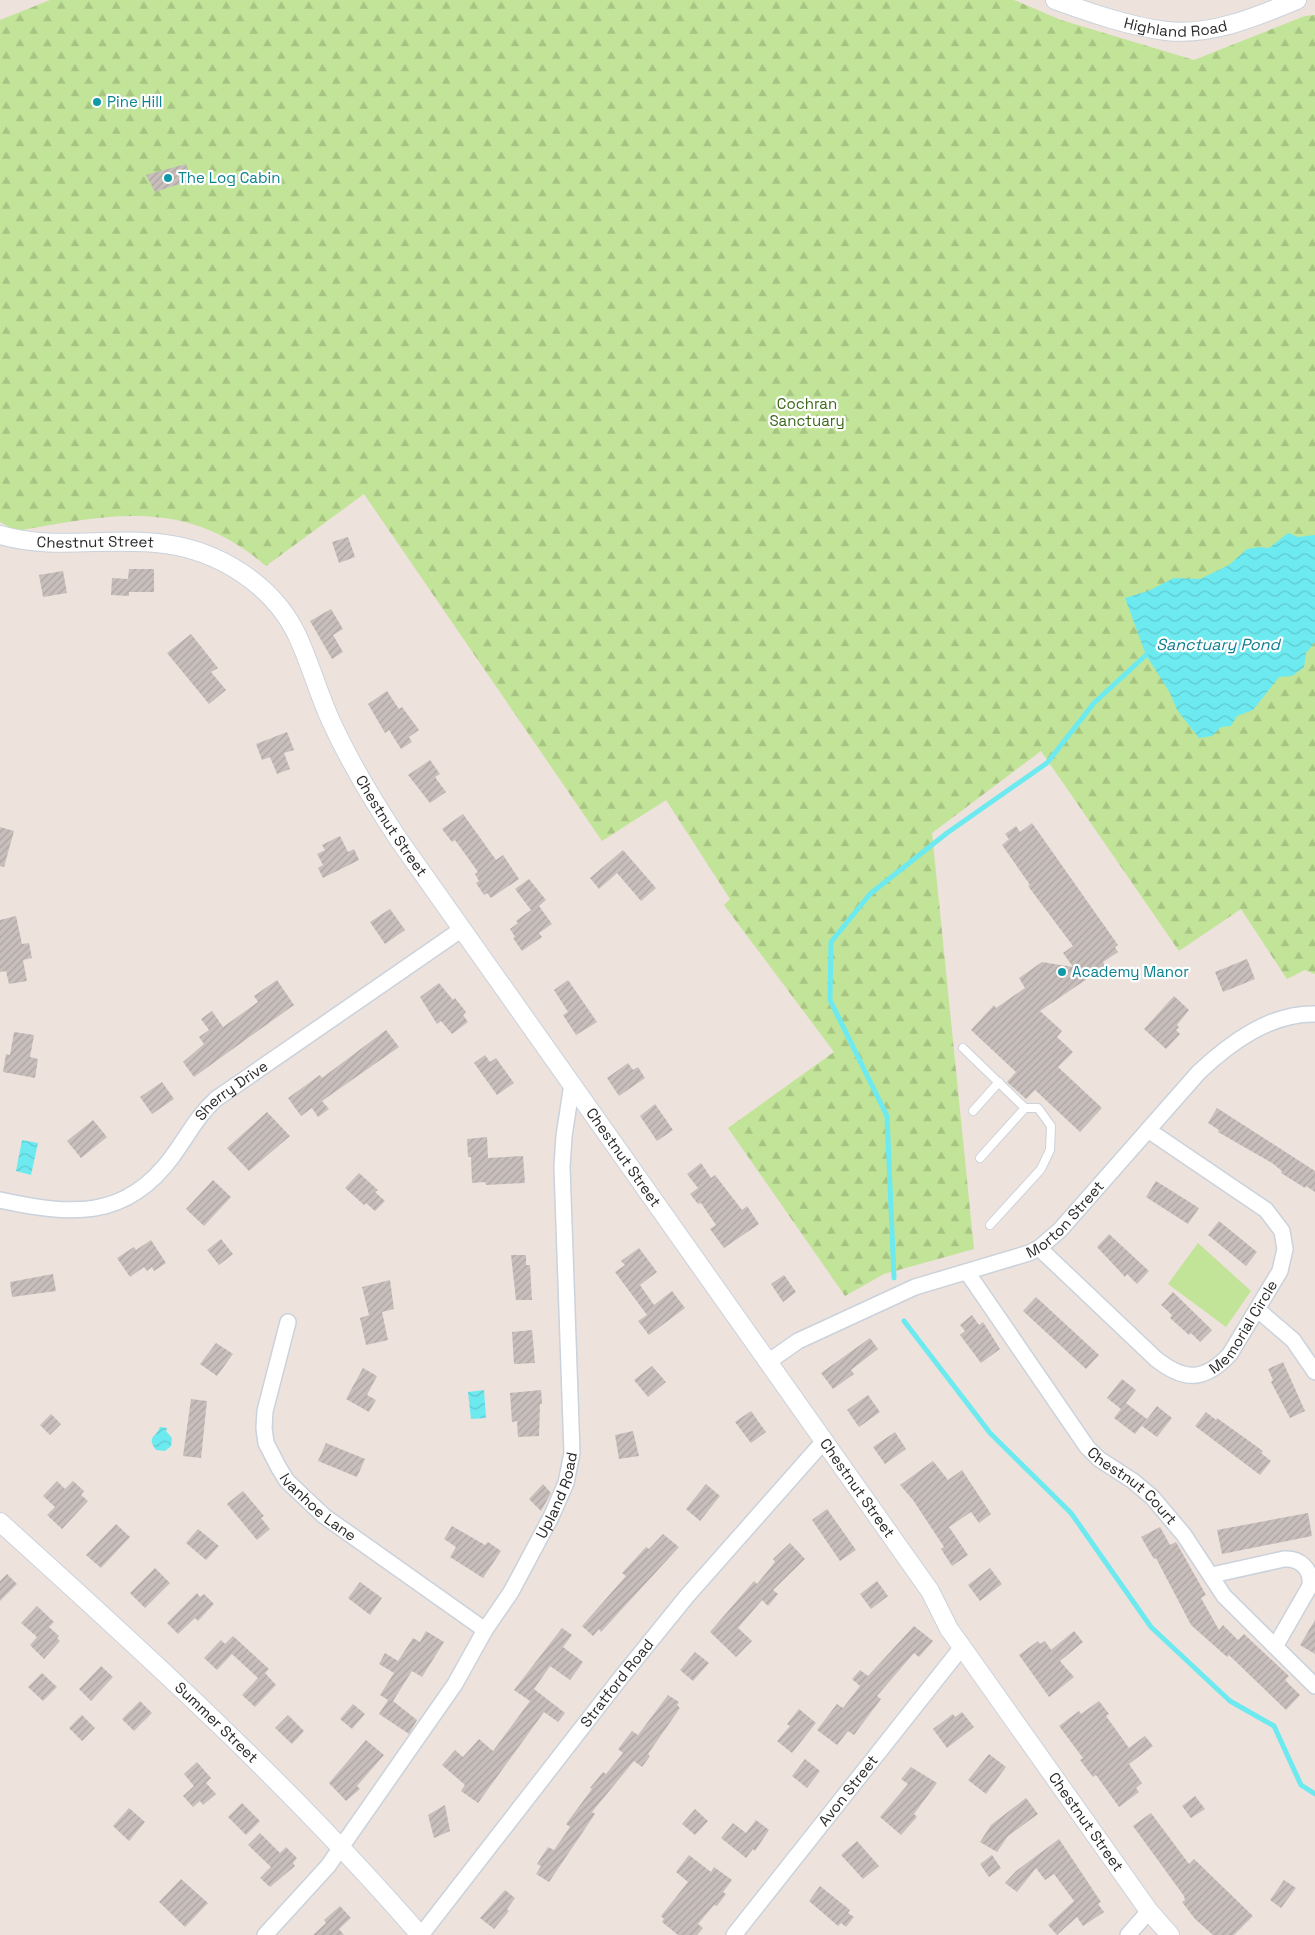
<svg xmlns="http://www.w3.org/2000/svg" width="1315" height="1935" viewBox="0 0 1315 1935" font-family="'Space Grotesk',sans-serif">
<defs>
<pattern id="forest-firs" width="22" height="20" patternUnits="userSpaceOnUse" patternTransform="scale(1.25)"><rect width="22" height="20" fill="#c2e498"/><path d="M5 1l3.5 6h-7zM16 11l3.5 6h-7z" fill="#a7c483"/></pattern>
<pattern id="water-waves" width="16" height="10" patternUnits="userSpaceOnUse" patternTransform="scale(1.25)"><rect width="16" height="10" fill="#6deaf0"/><path d="M0 5q4-4 8 0t8 0" fill="none" stroke="#5fc9ce"/></pattern>
<pattern id="building-hatch" width="6" height="6" patternUnits="userSpaceOnUse" patternTransform="scale(1.25)"><rect width="6" height="6" fill="#c8bfbc"/><path d="M-1 1l2-2M0 6l6-6M5 7l2-2" fill="none" stroke="#aca4a2"/></pattern>
</defs>
<rect width="100%" height="100%" fill="#ede2dc"/>
<path fill="url(#forest-firs)" d="M50,0H1014L1061,20L1194,60L1305,16L1315,15V974L1305,970L1287,979L1241,909L1179,951L1041,751L932,833L974,1249L884,1274L845,1296L728,1128L834,1052L724,905L730,899L666,800L602,841L364,494L266,566C187,497 111,514 16,531L0,522V20Z"/>
<path fill="#c2e498" d="M1198,1243L1251,1291L1226,1327L1168,1284Z"/>
<path fill="url(#water-waves)" d="M1288,533L1298,537L1315,535V642L1306,653L1304,667L1292,676L1279,677L1253,710L1237,716L1231,726L1221,727L1212,736L1199,738L1177,710L1170,693L1146,655L1125,598L1148,591L1174,578L1200,579L1229,565L1247,549L1259,547L1269,548Z
M22,1140L38,1143L31,1175L16,1171Z
M484,1390L486,1418L471,1419L468,1392Z
M160,1427L167,1428L166,1431L172,1438L171,1446L165,1451L156,1450C146,1436 156,1438 160,1427Z"/>
<g fill="none" stroke-linecap="round" stroke-linejoin="round">
<path stroke="#6deaf0" stroke-width="5" d="M894,1278L887,1116L830,1000L831,942L870,894L947,833L1047,763L1094,703L1146,655
M904,1321L990,1433L1071,1513L1151,1627L1230,1701L1274,1726L1301,1785L1315,1794"/>
</g>
<path fill="url(#building-hatch)" d="M186,164L189,181L155,192L146,175Z
M348,537L355,557L339,563L332,542Z
M129,569H154V592H129V596L111,595L112,578L128,579Z
M63,571L67,593L43,597L39,575Z
M331,609L343,629L333,635L343,652L332,659L310,621Z
M191,634L218,668L211,672L226,690L209,704L167,653Z
M387,691L399,709L402,707L419,730L409,737L412,742L401,749L389,730L385,733L368,704Z
M287,732L294,750L284,753L290,769L277,774L270,757L262,760L256,744Z
M430,760L440,774L435,777L446,792L430,803L408,775Z
M463,814L496,860L503,855L519,879L491,898L487,893L484,895L476,883L479,881L475,874L478,872L455,840L452,842L442,829Z
M1032,823L1118,945L1115,947L1118,952L1103,962L1106,966L1040,1011L1062,1031L1057,1037L1073,1052L1058,1067L1102,1108L1080,1132L1035,1090L1026,1099L1007,1082L1016,1072L971,1030L994,1005L996,1008L1025,988L1019,978L1042,962L1073,967L1063,953L1073,946L1028,886L1030,885L1002,845L1009,839L1005,834L1016,826L1020,832Z
M0,827L14,831L4,867L0,866Z
M340,836L348,852L354,849L359,860L323,878L318,868L323,865L317,854L325,850L322,845Z
M623,850L656,888L641,901L617,873L599,889L590,878Z
M529,879L546,900L539,906L552,924L539,933L542,937L522,951L513,938L515,937L510,929L518,923L516,921L531,910L515,889Z
M390,909L405,930L385,944L370,922Z
M16,916L22,944L29,943L32,958L23,960L27,981L9,984L6,971L0,972V920Z
M1247,959L1255,979L1223,992L1215,972Z
M277,980L294,1005L194,1077L183,1062L204,1044L199,1037L209,1030L201,1019L212,1011L223,1027L258,1002L254,996Z
M568,980L597,1022L576,1035L563,1015L568,1012L554,990Z
M439,983L453,1000L455,998L466,1012L463,1015L468,1022L452,1034L441,1021L437,1024L420,997Z
M1174,996L1189,1010L1177,1025L1179,1027L1176,1030L1180,1034L1166,1049L1144,1029Z
M386,1030L399,1047L322,1101L329,1109L318,1117L312,1108L301,1116L288,1098L320,1075L322,1078Z
M14,1032L34,1035L30,1057L38,1059L35,1078L3,1072L6,1054L10,1055Z
M485,1055L490,1062L496,1058L514,1083L497,1095L474,1063Z
M628,1063L633,1070L638,1067L645,1078L619,1096L607,1078Z
M162,1082L174,1099L152,1114L140,1097Z
M655,1104L673,1130L657,1141L640,1116Z
M1217,1108L1315,1171V1192L1306,1186L1305,1188L1281,1173L1282,1171L1272,1163L1218,1132L1219,1130L1208,1123Z
M267,1112L290,1136L249,1171L227,1148Z
M93,1120L107,1137L81,1158L67,1141Z
M487,1137L488,1158L523,1156L525,1183L486,1185L485,1182L472,1183L471,1157H468L467,1139Z
M701,1163L711,1178L715,1175L742,1210L747,1206L759,1224L724,1248L710,1229L716,1225L701,1203L698,1204L690,1194L698,1188L687,1174Z
M359,1173L378,1190L375,1192L385,1201L375,1211L366,1203L364,1205L345,1188Z
M213,1180L231,1197L204,1226L186,1209Z
M1156,1181L1199,1208L1188,1224L1146,1197Z
M1219,1221L1257,1252L1246,1266L1208,1235Z
M1109,1234L1149,1271L1137,1284L1127,1274L1125,1277L1097,1247Z
M221,1239L233,1254L219,1265L207,1250Z
M151,1240L166,1263L154,1271L152,1267L147,1271L144,1267L130,1277L117,1258L134,1247L136,1250Z
M639,1248L657,1272L640,1285L654,1305L672,1291L685,1308L649,1335L638,1321L647,1315L615,1272L625,1265L621,1261Z
M511,1255H526V1265H530L532,1300H516Z
M53,1274L56,1291L12,1297L10,1282Z
M784,1275L796,1292L783,1302L771,1284Z
M390,1280L394,1309L382,1312L388,1340L366,1345L360,1318L369,1315L362,1287Z
M1173,1292L1212,1330L1200,1342L1191,1333L1189,1335L1170,1318L1172,1315L1161,1305Z
M1036,1297L1099,1355L1086,1369L1023,1311Z
M972,1315L979,1325L983,1322L1000,1349L981,1363L960,1335L965,1331L960,1325Z
M532,1330L535,1363L514,1364L512,1332Z
M870,1338L878,1349L851,1370L854,1374L833,1389L821,1373Z
M216,1343L233,1354L217,1376L200,1364Z
M1283,1362L1305,1411L1290,1418L1271,1382L1273,1380L1268,1369Z
M652,1366L666,1382L648,1397L634,1380Z
M363,1368L377,1376L367,1395L376,1400L369,1412L346,1399Z
M1122,1379L1136,1390L1126,1403L1147,1419L1135,1434L1114,1418L1121,1409L1107,1398Z
M541,1390L542,1404H540L539,1436L518,1437L517,1421L512,1422L510,1393Z
M868,1395L880,1412L859,1427L847,1410Z
M191,1399L207,1401L201,1458L183,1456Z
M1157,1406L1172,1418L1157,1437L1142,1426Z
M751,1411L766,1432L751,1443L735,1422Z
M1206,1412L1216,1420L1217,1418L1263,1451L1261,1453L1271,1461L1260,1475L1195,1426Z
M51,1414L61,1424L50,1435L40,1425Z
M633,1431L639,1456L619,1459L615,1435Z
M895,1432L906,1449L885,1464L873,1447Z
M326,1443L365,1459L357,1477L318,1461Z
M933,1461L948,1480L962,1470L991,1514L979,1523L971,1512L949,1527L968,1555L952,1566L941,1549L944,1547L913,1500L900,1485Z
M57,1481L65,1489L73,1481L84,1491L81,1495L88,1501L62,1529L47,1515L55,1507L43,1496Z
M543,1484L551,1493L541,1511L529,1499Z
M706,1484L720,1496L700,1521L686,1509Z
M243,1491L264,1516L261,1518L270,1529L257,1540L227,1504Z
M827,1509L856,1550L840,1561L812,1520Z
M1308,1513L1312,1536L1222,1554L1217,1530Z
M116,1524L130,1537L101,1568L86,1555Z
M452,1526L485,1545L488,1542L501,1551L483,1578L450,1557L456,1547L444,1539Z
M1160,1527L1170,1545L1176,1542L1206,1595L1201,1598L1219,1630L1223,1625L1238,1640L1244,1634L1289,1676L1285,1680L1300,1695L1286,1710L1229,1655L1227,1657L1191,1625L1156,1558L1154,1559L1141,1537Z
M198,1529L219,1546L206,1560L186,1543Z
M663,1534L679,1547L601,1632L599,1629L593,1636L582,1626L626,1576L622,1573L646,1547L649,1549Z
M790,1543L805,1559L773,1590L778,1594L768,1606L762,1600L738,1628L752,1641L736,1657L710,1632L754,1581L757,1584L775,1562L773,1559Z
M155,1568L170,1583L145,1608L130,1593Z
M990,1568L1002,1584L980,1601L968,1585Z
M7,1574L17,1584L0,1601V1581Z
M877,1581L888,1596L871,1609L860,1594Z
M360,1582L382,1598L370,1615L348,1598Z
M197,1593L200,1597L204,1594L214,1604L198,1621L195,1618L178,1634L167,1623Z
M37,1606L54,1622L49,1627L59,1636L57,1638L60,1641L44,1659L30,1645L37,1637L21,1623Z
M1315,1620V1654L1300,1645Z
M914,1626L933,1641L919,1657L914,1653L877,1696L881,1699L854,1735L848,1731L837,1745L817,1730L837,1704L843,1708L860,1686L852,1679L860,1670L868,1676Z
M562,1628L572,1635L563,1647L583,1662L570,1680L550,1666L534,1689L565,1713L558,1722L544,1712L478,1803L461,1791L465,1785L442,1765L455,1750L463,1757L479,1739L493,1751L530,1701L514,1690Z
M426,1631L444,1642L422,1677L412,1671L393,1701L417,1720L409,1734L379,1714L388,1700L380,1695L394,1673L379,1664L385,1653L398,1661L413,1638L420,1642Z
M1074,1631L1083,1642L1060,1661L1074,1677L1049,1697L1019,1655L1038,1641L1040,1644L1045,1641L1051,1650Z
M233,1636L269,1669L265,1673L276,1685L255,1707L242,1695L258,1678L232,1654L217,1670L204,1658L221,1640L225,1644Z
M695,1652L709,1663L693,1681L680,1670Z
M101,1666L113,1677L91,1701L79,1689Z
M42,1673L57,1687L43,1701L28,1687Z
M668,1695L679,1702L677,1705L680,1708L648,1754L650,1756L642,1767L634,1761L592,1812L595,1814L549,1882L536,1874L541,1866L537,1864L548,1847L554,1850L570,1827L566,1824L592,1789L590,1788L603,1772L606,1774L623,1753L618,1749L632,1731L638,1735Z
M140,1701L152,1713L134,1731L122,1719Z
M1099,1701L1109,1714L1106,1716L1129,1748L1145,1736L1153,1746L1129,1764L1142,1783L1136,1788L1139,1792L1119,1807L1096,1775L1093,1777L1080,1760L1083,1758L1059,1726L1079,1711L1081,1714Z
M353,1704L365,1714L352,1729L340,1719Z
M799,1709L816,1723L792,1753L777,1741L790,1726L787,1724Z
M962,1712L974,1727L947,1748L933,1729L953,1714L955,1717Z
M82,1715L95,1728L82,1741L69,1728Z
M288,1715L304,1731L292,1744L275,1728Z
M366,1740L384,1755L357,1786L360,1789L346,1801L329,1783Z
M989,1754L1006,1767L986,1794L968,1780Z
M805,1759L820,1771L807,1788L792,1776Z
M197,1762L211,1778L206,1783L216,1794L203,1805L200,1801L193,1807L183,1796L194,1786L184,1774Z
M911,1767L937,1783L914,1814L917,1817L901,1835L880,1817L908,1784L901,1779Z
M1195,1796L1205,1809L1191,1818L1182,1806Z
M1026,1798L1038,1814L1008,1836L997,1852L980,1842L991,1825Z
M242,1803L260,1821L246,1835L228,1817Z
M445,1805L450,1831L434,1838L428,1815Z
M129,1808L145,1822L129,1841L113,1826Z
M695,1809L708,1821L695,1835L682,1824Z
M1151,1813L1189,1864L1194,1859L1253,1916L1234,1935H1213L1195,1919L1182,1902L1185,1900L1184,1896L1133,1826Z
M756,1820L769,1830L755,1851L753,1849L746,1858L721,1838L733,1823L746,1833Z
M260,1833L280,1853L286,1847L297,1858L293,1863L295,1866L270,1887L260,1878L271,1867L248,1845Z
M1059,1839L1101,1902L1098,1904L1104,1912L1083,1926L1077,1917L1057,1935L1048,1925L1074,1901L1054,1874L1045,1880L1036,1868L1017,1892L1005,1883L1016,1871Z
M857,1841L879,1866L863,1879L841,1855Z
M689,1855L711,1872L714,1867L732,1880L723,1892L726,1894L717,1906L714,1905L698,1924L703,1928L697,1935H678L662,1922L664,1919L661,1916L688,1882L676,1872Z
M992,1855L1001,1868L989,1877L980,1864Z
M181,1879L208,1903L185,1927L159,1902Z
M1284,1880L1296,1888L1281,1908L1270,1900Z
M820,1886L850,1910L848,1913L854,1917L846,1927L841,1923L838,1926L809,1901Z
M505,1890L515,1898L507,1909L509,1911L494,1929L480,1918Z
M340,1906L351,1918L339,1929L344,1935H313L326,1923L324,1920Z"/>
<g fill="none" stroke-linecap="round" stroke-linejoin="round">
<g stroke="#cad2dc" stroke-width="10">
<path id="service" d="M963,1048L1025,1108
M973,1111L999,1082
M980,1158L1025,1108H1038L1051,1126L1050,1150L1041,1169L990,1225"/>
</g>
<g stroke="#cad2dc" stroke-width="18">
<g id="minor">
<path id="s1" d="M0,1200C70,1215 125,1221 172,1157C187,1137 197,1116 216,1099L462,929"/>
<path id="s2" d="M1039,1248L1156,1359C1185,1382 1205,1381 1230,1354L1280,1271L1285,1249L1282,1231L1266,1210L1148,1130"/>
<path id="s3" d="M967,1272L1087,1447L1099,1459L1133,1481L1152,1497L1184,1535L1224,1596L1315,1686"/>
<path d="M1258,1310L1293,1340L1315,1372"/>
<path id="s4" d="M288,1322L265,1411L264,1428L266,1443L279,1468L287,1481L324,1516L485,1630"/>
<path id="s5" d="M768,1362L798,1341L915,1287L1029,1253L1039,1248L1060,1230L1199,1072C1230,1043 1270,1013 1315,1014"/>
<path d="M1212,1575L1284,1559C1300,1558 1312,1569 1310,1586L1276,1645"/>
<path id="s6" d="M265,1935L328,1866L455,1684L485,1630L511,1592L551,1517L566,1483L572,1453L562,1167L564,1136L572,1084"/>
<path id="s7" d="M421,1935L619,1680L687,1596L824,1441"/>
<path id="s8" d="M734,1935L962,1647"/>
<path d="M1128,1935L1149,1911"/>
</g>
</g>
<g stroke="#cad2dc" stroke-width="20">
<g id="tertiary">
<path id="s9" d="M1055,0C1091,13 1128,26 1166,31C1211,36 1256,17 1297,0"/>
<path id="s10" d="M0,535C54,551 110,536 165,544C218,551 270,583 295,631C309,659 317,690 330,719C349,761 373,801 399,840L930,1591L949,1629L962,1647L1149,1911L1170,1935"/>
<path id="s11" d="M0,1522C145,1653 292,1787 420,1935"/>
</g>
</g>
<use href="#service" stroke="#fff" stroke-width="8"/>
<use href="#minor" stroke="#fff" stroke-width="15"/>
<use href="#tertiary" stroke="#fff" stroke-width="18"/>
</g>
<g fill="#0f9aa8" stroke="#fff" stroke-width="2">
<circle cx="97" cy="102" r="5"/>
<circle cx="168" cy="178" r="5"/>
<circle cx="1062" cy="972" r="5"/>
</g>
<g text-anchor="middle" stroke-width="4.5" stroke-linejoin="round" paint-order="stroke">
<g font-size="15" fill="#2a2a2a" stroke="#fff">
<text dy="5" stroke="none"><textPath href="#s9" startOffset="125">Highland Road</textPath></text>
<text dy="5" stroke="none"><textPath href="#s10" startOffset="96">Chestnut Street</textPath></text>
<text dy="5" stroke="none"><textPath href="#s10" startOffset="546">Chestnut Street</textPath></text>
<text dy="5" stroke="none"><textPath href="#s1" startOffset="281">Sherry Drive</textPath></text>
<text dy="5" stroke="none"><textPath href="#s10" startOffset="951">Chestnut Street</textPath></text>
<text dy="5" stroke="none"><textPath href="#s5" startOffset="334">Morton Street</textPath></text>
<text dy="5" stroke="none"><textPath href="#s2" startOffset="276">Memorial Circle</textPath></text>
<text dy="5" stroke="none"><textPath href="#s3" startOffset="272">Chestnut Court</textPath></text>
<text dy="5" stroke="none"><textPath href="#s10" startOffset="1356">Chestnut Street</textPath></text>
<text dy="5" stroke="none"><textPath href="#s6" startOffset="531">Upland Road</textPath></text>
<text dy="5" stroke="none"><textPath href="#s4" startOffset="208">Ivanhoe Lane</textPath></text>
<text dy="5" stroke="none"><textPath href="#s7" startOffset="319">Stratford Road</textPath></text>
<text dy="5" stroke="none"><textPath href="#s11" startOffset="295">Summer Street</textPath></text>
<text dy="5" stroke="none"><textPath href="#s8" startOffset="184">Avon Street</textPath></text>
<text dy="5" stroke="none"><textPath href="#s10" startOffset="1761">Chestnut Street</textPath></text>
</g>
<g font-size="15" fill="#0d838f" stroke="#fff" text-anchor="start">
<text x="107" y="107">Pine Hill</text>
<text x="178" y="183">The Log Cabin</text>
<text x="1072" y="977">Academy Manor</text>
</g>
<g font-size="15" fill="#3b6919" stroke="#fff">
<text x="807" y="409">Cochran<tspan x="807" dy="17">Sanctuary</tspan></text>
</g>
<g font-size="16" font-style="italic" fill="#0c7f90" stroke="#fff">
<text x="1218" y="650">Sanctuary Pond</text>
</g>
</g>
</svg>
